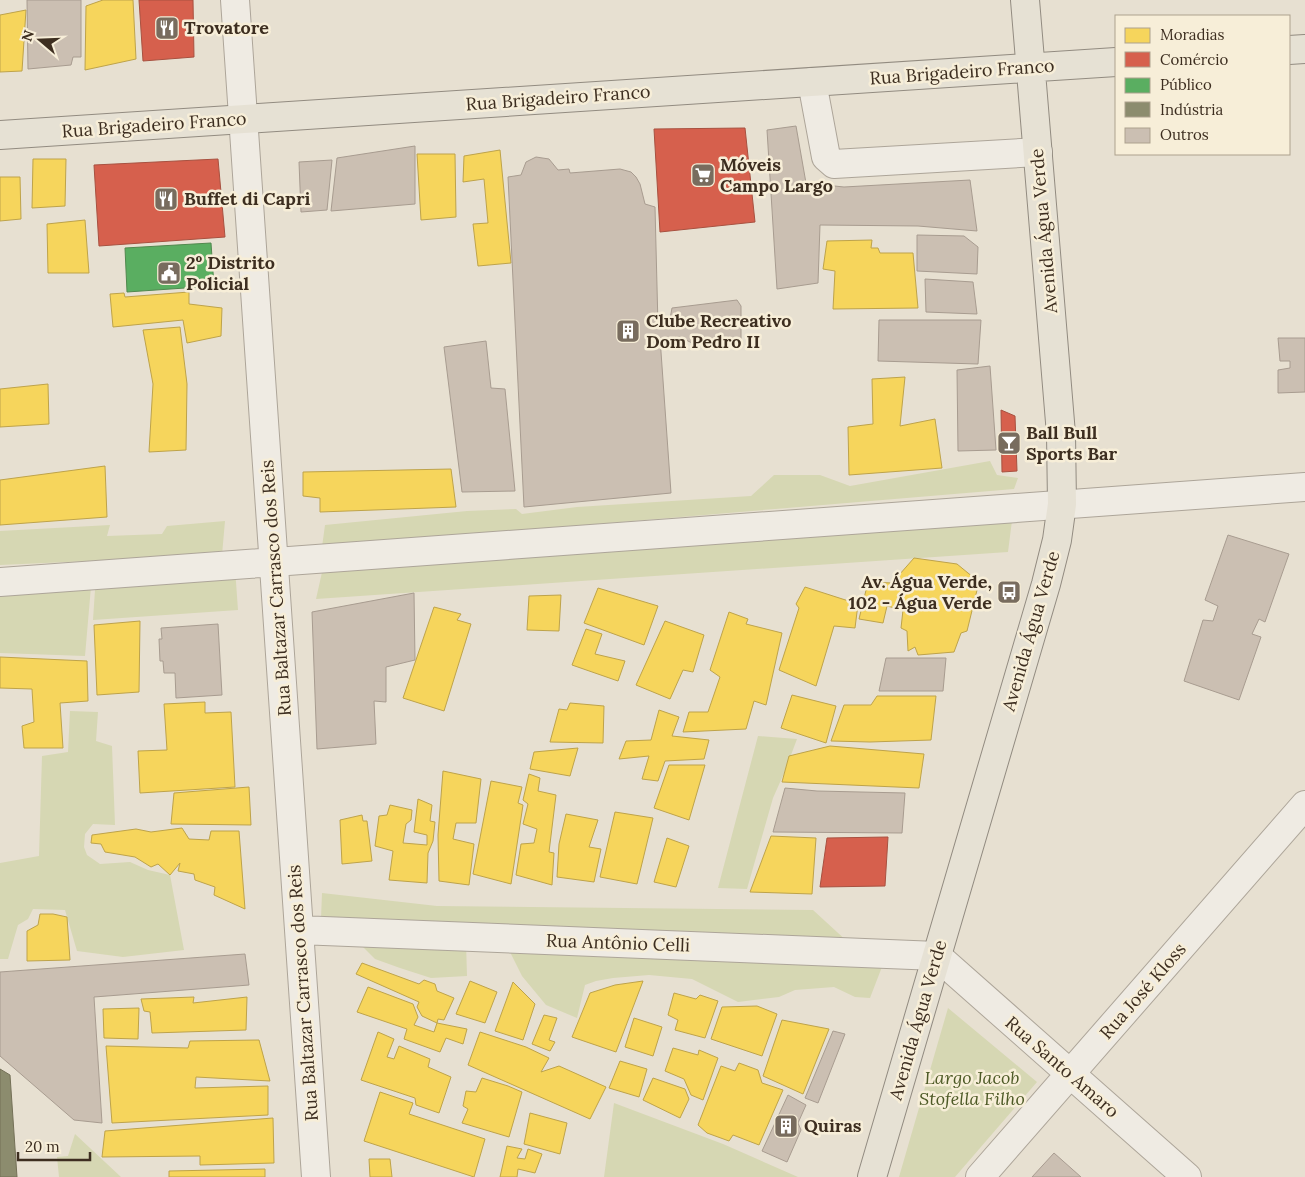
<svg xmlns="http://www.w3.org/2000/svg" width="1305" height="1177" viewBox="0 0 1305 1177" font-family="Lora,serif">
<rect width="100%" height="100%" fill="#e7e0d1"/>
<path fill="#d6d7b3" d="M990,461L997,475L1018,478L1014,489L322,547L325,525L467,511L516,509L522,514L577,507L751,496L774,475H820L850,486Z
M1015,497L1008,552L316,599L325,559Z
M225,521L222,555L0,565V531L110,525L107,536L162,534L167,526Z
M235,568L238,610L93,620L96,575Z
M92,575L85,656L0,653V579Z
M70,711L98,712L96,741L112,746L115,825L93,824L85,834L84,847L87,855L100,864L130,862L148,870L170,875L184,950L123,957L77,951L65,910L33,909L28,919L18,925L8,959H0V863L39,856L42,756L68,752Z
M758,736L797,739L785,771L773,798L747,889L718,888Z
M322,893L437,906L813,910L849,943L321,919Z
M356,940L466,942L467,976L431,978L400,968L375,959Z
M508,948L885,959L870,998L855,997L834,987L795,990L779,997L738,1002L692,979L649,975L613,978L596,981L585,985L577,1018L546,1005L522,976Z
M948,1008L1037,1082L955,1177H899Z
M614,1103L723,1144L798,1177H604Z
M75,1134L121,1177H59L57,1157L68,1156Z"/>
<path fill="#f6d55c" stroke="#bea34a" d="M103,0H133L136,59L85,70L86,6Z
M26,10L22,71L0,72V15Z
M500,150L511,263L478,266L473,224L488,223L484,179L463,182L464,156Z
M417,154H455L456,217L421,220Z
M33,159H66L65,206L32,208Z
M0,177H20L21,219L0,221Z
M85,220L89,273H48L47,224Z
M872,240L871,248H878L880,253H913L918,308L833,309L835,271L823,269L827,241Z
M189,292V304L222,308L221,336L187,343L183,320L113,327L110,294L124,293L125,297Z
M180,327L187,384L186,450L149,452L153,384L143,330Z
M905,377L900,426L935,419L942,468L849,475L848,427L873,424L872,379Z
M48,384L49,424L0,427V389Z
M105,466L107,517L0,525V480Z
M451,469L456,507L320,512V498L303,496V472Z
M914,558L957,564L979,582L967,631L961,633L954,652L918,655L915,647L908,651L907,631L901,628L903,610L887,606L883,623L859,619L868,582L892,583Z
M805,587L858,604L855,628L834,626L816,686L779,670L799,608L796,604Z
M598,588L658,606L644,645L584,623Z
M561,595L559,631L527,630L529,596Z
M434,607L461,614L457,620L471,624L444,711L403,698Z
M729,612L748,619L746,624L782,633L766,705L754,701L746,729L683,732L689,712H708L720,677L710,670Z
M140,621L139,692L97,695L94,625Z
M665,621L704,635L693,672L683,670L670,699L636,685Z
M586,629L602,634L595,654L625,661L618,681L572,665Z
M0,657L87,661L88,701L60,703L63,748H24L22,726L34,722L32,689L0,688Z
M792,695L836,706L826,743L781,728Z
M877,696H936L931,740L870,742L831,741L844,705H871Z
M205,702V713L231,712L235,787L140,793L138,751L167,750L164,704Z
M570,703L604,706L603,743L550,742L559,709L567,710Z
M659,710L679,717L672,736L709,740L704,759L665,761L658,781L642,779L649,756L619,759L626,741L651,740Z
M830,746L924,754L919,788L782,782L789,756Z
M578,748L570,776L530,769L534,752Z
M669,765H705L689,820L654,808Z
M443,771L481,779L476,823H456L453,839L474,844L469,885L439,881L438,835Z
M529,774L540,778L538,791L556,795L549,852L554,853L552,885L516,875L521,844L534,843L537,829L523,824L528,804L523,800Z
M491,781L522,787L518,803L523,805L511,884L473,874Z
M249,787L251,825L171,824L174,793Z
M418,799L432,805L430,821L435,822L433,841L428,853L427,883L389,880L393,851L375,846L379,816L387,815L390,805L412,810L411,820L406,824L403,843L427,845V835L414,832Z
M615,812L653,818L637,884L600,877Z
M566,814L598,820L589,847L601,849L594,882L557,877L559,844Z
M362,815L363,821H367L372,861L342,864L340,820Z
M182,828L189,839L209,840L211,831H239L245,909L214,895L215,887L195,880L194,874L178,871L180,863L170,875L158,864L151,867L135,857L105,852L101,844L91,843L92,835L136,829L151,832Z
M771,836L816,838L812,894L750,892Z
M667,838L689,846L676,887L654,882Z
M40,914H53L67,917L70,960L27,961V931L38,925Z
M362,963L419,984L424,980L435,984L437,991L454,998L444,1020L438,1019L437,1023L422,1016L417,1007L419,1002L356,974Z
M470,981L497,992L485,1023L456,1014Z
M643,981L616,1052L572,1037L590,993L615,985Z
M513,982L535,1004L523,1040L495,1031Z
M368,987L413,1004L418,1017L414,1025L434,1032L437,1023L467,1029L463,1044L446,1038L440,1052L404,1039L407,1029L357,1012Z
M674,993L696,999L700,995L718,1001L705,1038L675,1030L678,1020L668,1015Z
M194,997L193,1003L247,997L246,1030L152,1033L150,1012L144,1011L141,999Z
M757,1006L777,1014L762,1056L711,1039L722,1007Z
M139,1008L138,1039L104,1038L103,1009Z
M544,1015L557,1018L549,1040L555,1042L550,1051L532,1044Z
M634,1018L662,1027L653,1056L625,1047Z
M782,1020L829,1029L803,1094L763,1076Z
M378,1032L394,1039L387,1057L394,1059L399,1046L430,1059L428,1067L451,1077L439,1113L416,1105L415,1098L361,1080Z
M480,1032L526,1047L549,1058L541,1072L559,1066L606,1087L590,1119L468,1065Z
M259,1040L270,1081L196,1077L195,1088L268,1086V1115L112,1123L106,1046L188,1048L190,1041Z
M673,1048L698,1055L699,1050L718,1058L703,1100L691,1095L684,1079L665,1071Z
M620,1061L647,1069L639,1097L609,1088Z
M739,1063L758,1070L762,1083L783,1090L759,1145L733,1135L729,1141L707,1133L698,1125L721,1066L735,1071Z
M482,1078L508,1086L522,1092L509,1137L462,1123L468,1109L463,1106L466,1091L476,1092Z
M653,1078L685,1089L689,1099L680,1118L643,1100Z
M380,1092L413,1103L409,1114L485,1139L474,1177L364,1141Z
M530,1113L567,1123L560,1154L524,1144Z
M273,1118L274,1163L200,1165V1156L102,1157L105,1131Z
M507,1146L522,1149L517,1158L525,1159L528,1149L542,1154L535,1173L518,1169L517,1177H500Z
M369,1159H390L392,1177H370Z
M265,1169V1177H169V1171Z"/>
<path fill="#d6604d" stroke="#a85140" d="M139,0H193L194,57L143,61Z
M745,128L755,222L660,232L654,129Z
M218,159L225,237L99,246L94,165Z
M1001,410L1015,416L1017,471L1002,472Z
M888,837L885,886L820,887L827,838Z"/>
<path fill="#5aae61" stroke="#51884e" d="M211,243L214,286L127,292L125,248Z"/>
<path fill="#8c8c6e" stroke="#747057" d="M0,1069L10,1075L17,1177H0Z"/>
<path fill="#cbbfb2" stroke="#a89c90" d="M27,0H81V57H73L71,65L28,69Z
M796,126L806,183L844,187L970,180L977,231L918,226L820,225L818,283L777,289L767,130Z
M415,146V204L331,211L337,158Z
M536,157L549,159L558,170L569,169L570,173L620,169L631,172L636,177L640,184L645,204L655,207L658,326L670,319L672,308L737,300L741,306V342L694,344L680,337L660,338L671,493L524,507L508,177L521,175L526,162Z
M332,160L327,210L301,212L299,162Z
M917,235L964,236L978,247L977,274L917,271Z
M925,279L973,282L977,314L926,312Z
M879,320H981L978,364L878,361Z
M1278,338H1305V392L1278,393V370L1290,368V361H1280Z
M486,341L491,388L505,389L515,491L462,492L444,347Z
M990,366L996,450L958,451L957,370Z
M1228,535L1289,554L1265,622L1259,619L1252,634L1261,637L1239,700L1184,681L1203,620L1213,621L1218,606L1205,600Z
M414,593L415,660L386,667V702L374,701L376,744L317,749L312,612Z
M218,624L222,695L176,698L175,673H164L163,661H160L159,639H162L161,628Z
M886,658H946L943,691H879Z
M785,788L817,791L905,793L902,833L773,832Z
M245,954L249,985L94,997L102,1123L74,1120L0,1056V972Z
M833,1031L845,1034L818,1103L805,1098Z
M788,1095L806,1105L798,1123L801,1130L787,1162L762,1151Z
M1054,1153L1081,1177H1032Z"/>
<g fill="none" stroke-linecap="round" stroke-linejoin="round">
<g stroke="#ada599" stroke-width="30">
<path id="minor" d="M235,0L316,1177
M812,82L826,157L834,164L1038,152
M0,582L1305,487
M299,930L937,956L1187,1177
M980,1177L1305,805"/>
</g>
<g stroke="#928b80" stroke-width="30">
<path id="major" d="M1289,50L1305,49
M0,135L1116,62
M872,1177L1046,584L1057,540L1062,504L1061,434L1025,0"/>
</g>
<use href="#minor" stroke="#efebe3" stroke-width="28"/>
<use href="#major" stroke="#e6e1d4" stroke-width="28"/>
</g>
<defs>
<g id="restaurant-square" transform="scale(1.25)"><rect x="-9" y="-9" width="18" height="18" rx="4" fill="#786c5e" stroke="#f7eed8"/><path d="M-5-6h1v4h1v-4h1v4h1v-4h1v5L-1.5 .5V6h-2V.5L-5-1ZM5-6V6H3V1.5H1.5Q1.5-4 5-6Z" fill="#fff"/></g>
<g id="supermarket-square" transform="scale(1.25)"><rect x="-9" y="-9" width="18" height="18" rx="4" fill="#786c5e" stroke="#f7eed8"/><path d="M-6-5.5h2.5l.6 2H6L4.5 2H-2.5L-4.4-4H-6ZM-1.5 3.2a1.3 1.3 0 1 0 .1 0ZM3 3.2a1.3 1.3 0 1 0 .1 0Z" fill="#fff"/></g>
<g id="civic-square" transform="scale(1.25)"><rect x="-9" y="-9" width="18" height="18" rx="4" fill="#786c5e" stroke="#f7eed8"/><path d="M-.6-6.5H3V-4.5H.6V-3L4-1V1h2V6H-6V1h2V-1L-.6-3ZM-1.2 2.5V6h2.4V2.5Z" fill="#fff"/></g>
<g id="building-square" transform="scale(1.25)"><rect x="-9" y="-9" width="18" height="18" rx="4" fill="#786c5e" stroke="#f7eed8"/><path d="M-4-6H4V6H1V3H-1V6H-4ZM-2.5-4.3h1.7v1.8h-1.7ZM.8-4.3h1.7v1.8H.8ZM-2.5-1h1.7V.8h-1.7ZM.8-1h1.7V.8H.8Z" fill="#fff"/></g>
<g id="bar-square" transform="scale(1.25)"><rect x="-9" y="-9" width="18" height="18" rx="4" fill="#786c5e" stroke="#f7eed8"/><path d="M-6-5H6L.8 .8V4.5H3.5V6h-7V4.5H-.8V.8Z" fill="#fff"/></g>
<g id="bus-square" transform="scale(1.25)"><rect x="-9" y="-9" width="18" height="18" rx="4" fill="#786c5e" stroke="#f7eed8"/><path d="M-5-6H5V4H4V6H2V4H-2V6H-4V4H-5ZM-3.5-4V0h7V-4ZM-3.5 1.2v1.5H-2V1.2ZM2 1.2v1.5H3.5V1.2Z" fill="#fff"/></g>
</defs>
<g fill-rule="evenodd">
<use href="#restaurant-square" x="167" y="28"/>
<use href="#supermarket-square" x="703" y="175"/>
<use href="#restaurant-square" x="166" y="199"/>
<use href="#civic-square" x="169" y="273"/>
<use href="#building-square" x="628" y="331"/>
<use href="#bar-square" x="1009" y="443"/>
<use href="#bus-square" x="1009" y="592"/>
<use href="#building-square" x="786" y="1126"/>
</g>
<g text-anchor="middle" stroke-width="5" stroke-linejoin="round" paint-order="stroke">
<g font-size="18" font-weight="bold" fill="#3d2e20" stroke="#f7eed8" text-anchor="start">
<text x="184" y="34">Trovatore</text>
<text x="720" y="171">Móveis<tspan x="720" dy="21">Campo Largo</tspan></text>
<text x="184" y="205">Buffet di Capri</text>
<text x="186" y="269">2º Distrito<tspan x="186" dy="21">Policial</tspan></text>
<text x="646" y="327">Clube Recreativo<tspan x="646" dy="21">Dom Pedro II</tspan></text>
<text x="1026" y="439">Ball Bull<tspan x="1026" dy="21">Sports Bar</tspan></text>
<text x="992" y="588" text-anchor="end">Av. Água Verde,<tspan x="992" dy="21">102 - Água Verde</tspan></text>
<text x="804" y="1132">Quiras</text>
</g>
<g font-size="18" fill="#3d2e20" stroke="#f7eed8">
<text transform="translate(962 72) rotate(-4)" y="6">Rua Brigadeiro Franco</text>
<text transform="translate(558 98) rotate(-4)" y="6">Rua Brigadeiro Franco</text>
<text transform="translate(154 125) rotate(-4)" y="6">Rua Brigadeiro Franco</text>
<text transform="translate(1044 231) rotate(-95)" y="6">Avenida Água Verde</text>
<text transform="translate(276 588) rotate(-94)" y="6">Rua Baltazar Carrasco dos Reis</text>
<text transform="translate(1031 631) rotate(-74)" y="6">Avenida Água Verde</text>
<text transform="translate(618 943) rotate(2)" y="6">Rua Antônio Celli</text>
<text transform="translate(1143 991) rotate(-49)" y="6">Rua José Kloss</text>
<text transform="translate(303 993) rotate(-94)" y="6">Rua Baltazar Carrasco dos Reis</text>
<text transform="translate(918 1020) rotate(-74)" y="6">Avenida Água Verde</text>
<text transform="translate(1062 1067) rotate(41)" y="6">Rua Santo Amaro</text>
</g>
<g font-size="18" font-style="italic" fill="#4d5a26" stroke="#f7eed8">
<text x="972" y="1084">Largo Jacob<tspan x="972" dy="21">Stofella Filho</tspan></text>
</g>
</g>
<rect x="1115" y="15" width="175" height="140" fill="#f7eed8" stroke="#ada18e"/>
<rect x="1125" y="28" width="25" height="15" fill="#f6d55c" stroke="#ada18e"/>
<text x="1160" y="40" font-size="15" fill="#3d2e20">Moradias</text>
<rect x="1125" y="52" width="25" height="15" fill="#d6604d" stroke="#ada18e"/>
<text x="1160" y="65" font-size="15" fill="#3d2e20">Comércio</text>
<rect x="1125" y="78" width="25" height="15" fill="#5aae61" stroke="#ada18e"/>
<text x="1160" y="90" font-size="15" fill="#3d2e20">Público</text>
<rect x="1125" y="102" width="25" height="15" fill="#8c8c6e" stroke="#ada18e"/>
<text x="1160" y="115" font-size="15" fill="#3d2e20">Indústria</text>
<rect x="1125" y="128" width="25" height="15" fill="#cbbfb2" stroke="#ada18e"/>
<text x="1160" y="140" font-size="15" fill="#3d2e20">Outros</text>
<g transform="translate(40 40) rotate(289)" stroke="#f7eed8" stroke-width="4" paint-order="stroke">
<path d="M0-4L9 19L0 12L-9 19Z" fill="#3d2e20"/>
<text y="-8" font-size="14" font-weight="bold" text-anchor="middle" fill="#3d2e20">N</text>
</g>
<path d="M18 1152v8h72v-8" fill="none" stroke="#3d2e20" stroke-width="2.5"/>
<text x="25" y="1152" font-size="15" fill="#3d2e20" stroke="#f7eed8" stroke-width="4" paint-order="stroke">20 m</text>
</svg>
